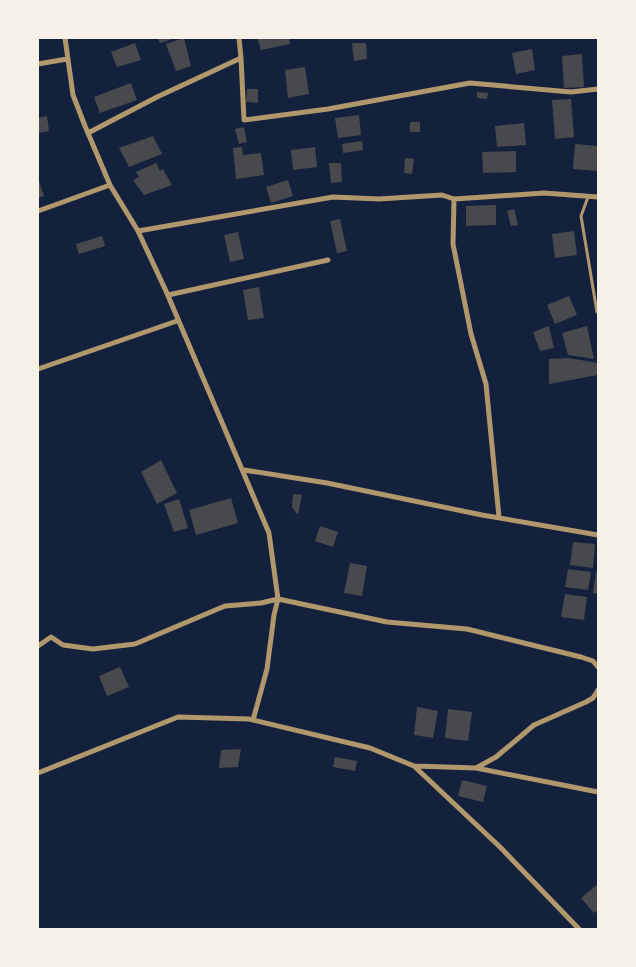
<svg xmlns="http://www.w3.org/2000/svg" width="636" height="967" viewBox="0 0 636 967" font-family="Commissioner,sans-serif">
<rect width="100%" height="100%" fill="#14213d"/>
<path fill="#48494c" d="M158,38H175L160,43Z
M184,38L191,66L176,71L166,44Z
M257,38H289L290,44L261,50Z
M135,43L141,60L117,67L111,52Z
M352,43H366L367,59L354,61Z
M532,49L535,70L516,74L512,53Z
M582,54L584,87L564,88L562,56Z
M305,67L309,94L288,98L285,70Z
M131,83L137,100L100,113L94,97Z
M247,89H258V103L246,102Z
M477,92L488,93L487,99L477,98Z
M571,99L574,137L555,139L552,100Z
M359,115L361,135L338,138L335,118Z
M47,116L49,131L38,133V118Z
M410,122H420V132H410Z
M524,123L526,145L497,147L495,126Z
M244,127L247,142L239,144L235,129Z
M153,136L162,154L129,167L119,148Z
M362,141L363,150L343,153L342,144Z
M575,144L598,146V171L573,169Z
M242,147L243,155L261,153L264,175L236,179L233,148Z
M315,147L317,167L293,170L291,150Z
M516,151V172L483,173L482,152Z
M405,158L414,159L412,174L404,173Z
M156,163L160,171L163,169L172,185L144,195L133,180L139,177L136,172Z
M329,163H341L342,182L331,183Z
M38,178L44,196L38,198Z
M288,180L293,196L271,203L266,187Z
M496,205V225L466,226V206Z
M514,209L518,225L511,226L507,211Z
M340,219L347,251L337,253L330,221Z
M574,231L577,255L555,258L552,234Z
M238,232L244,259L230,262L224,235Z
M102,236L105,246L79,254L76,244Z
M259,287L264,318L248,320L243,290Z
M569,296L577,315L555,324L547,305Z
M549,326L554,348L540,351L533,332Z
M587,326L594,359L568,355L562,333Z
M569,358L598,363V375L549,384V359Z
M161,460L177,493L157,504L141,472Z
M293,494L302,495L298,515L292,507Z
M231,498L238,523L196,535L189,510Z
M179,499L188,528L174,532L164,504Z
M320,526L338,532L333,547L315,541Z
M573,542L595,544L593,568L570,565Z
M350,563L367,566L362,596L344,593Z
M568,569L591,572L588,590L565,587Z
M596,572L598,573V594L593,593Z
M565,594L587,597L584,620L561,617Z
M120,667L129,687L107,696L99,676Z
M417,707L438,711L433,738L414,735Z
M448,709L472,712L468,741L445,738Z
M241,749L238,767L219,768L221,750Z
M335,757L357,761L355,771L333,767Z
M462,780L487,786L483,802L458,796Z
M598,884V910L594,913L581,898Z"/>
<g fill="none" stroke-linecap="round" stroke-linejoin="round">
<path stroke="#b1986c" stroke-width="3" d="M588,197L581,216L597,312"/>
<path stroke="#b1986c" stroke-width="5" d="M65,38L73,95L85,126L110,185L138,231L166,291L269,533L278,599L274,615L267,669L253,720
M239,38L241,58
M38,64L67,59
M88,133L157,97L241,58L244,120L328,109L470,83L571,92L598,89
M454,199L453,244L471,334L486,384L499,517
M38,211L110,185
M138,231L333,197L379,199L442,195L454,199L544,193L598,197
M168,295L328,260
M38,369L177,321
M244,470L327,483L482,515L598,535
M38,646L51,637L63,645L93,649L135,644L225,606L261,603L278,599L387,622L467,629L581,657L593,661L598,667
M414,766L476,768L496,757L534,725L586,702L593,698L598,690
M476,768L598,792
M38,773L178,717L249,719L370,748L414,766L500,847L580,930"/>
</g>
<rect width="636" height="967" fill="none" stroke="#f6f1e7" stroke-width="78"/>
</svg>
